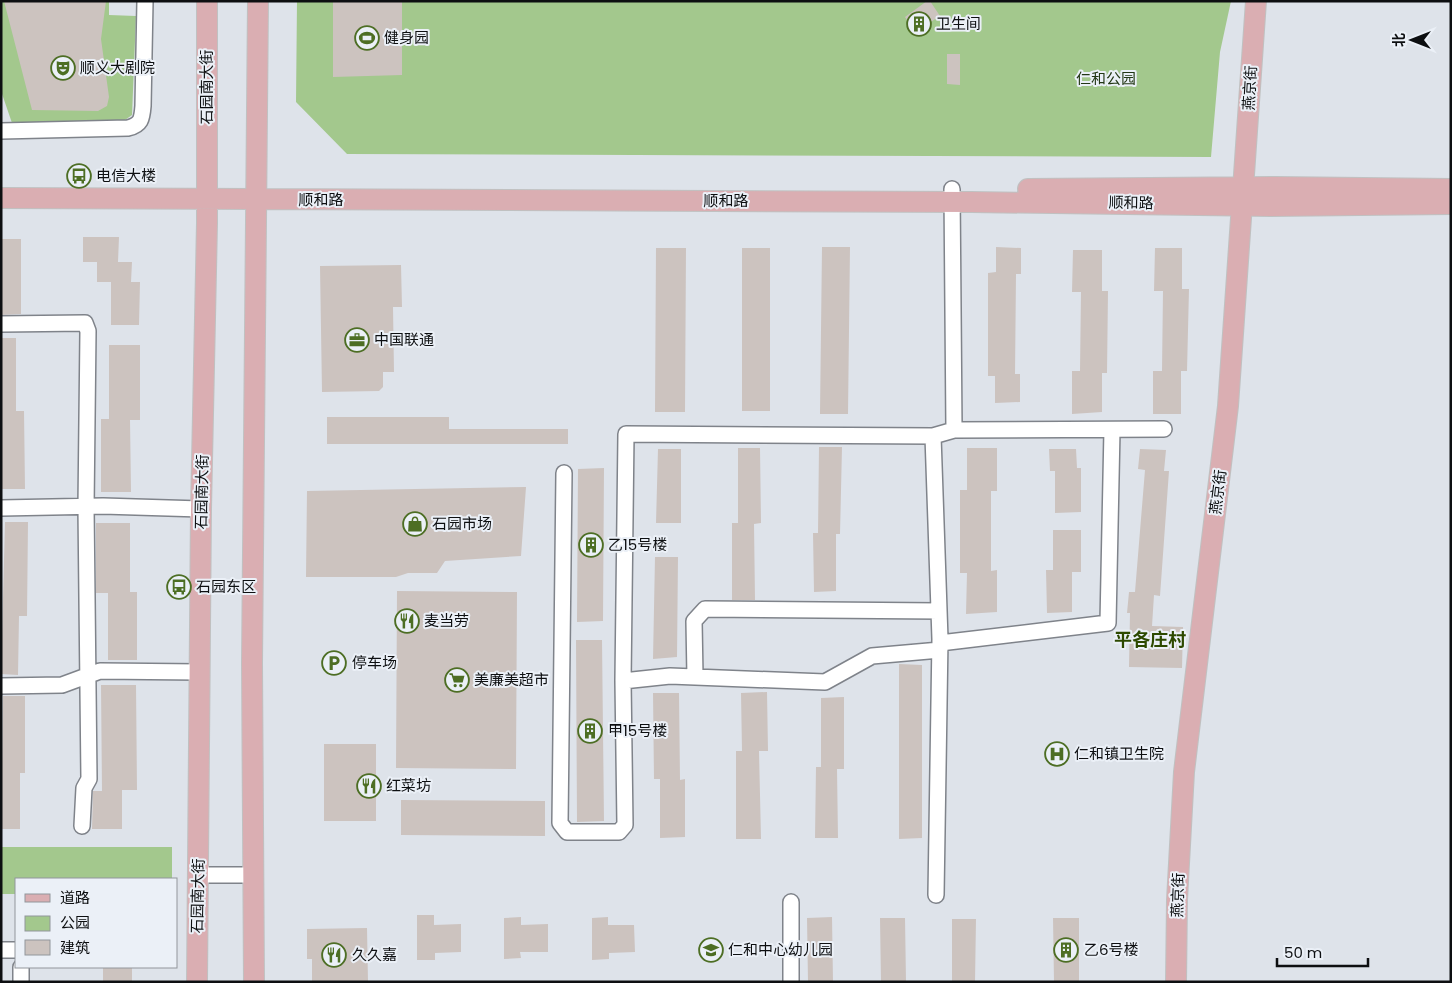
<svg xmlns="http://www.w3.org/2000/svg" width="1452" height="983" viewBox="0 0 1452 983" font-family="Poppins,'Noto Sans SC',sans-serif">
<rect width="100%" height="100%" fill="#dee3ea"/>
<path fill="#a3c88d" d="M1,1H109V15L136,16L132,115L125,120L12,123L1,91Z
M297,1H1231L1220,52L1211,157L347,154L296,102Z
M1,847H172V879H16V894H1Z"/>
<path fill="#ccc3bf" d="M4,1H106L101,39L109,97L107,106L98,111L32,110Z
M333,1H402V75L333,77Z
M927,1H930L940,16L915,32L905,17Z
M947,54H960V85L947,84Z
M83,237H119L118,262H132L131,282H140L139,325H111V282H97V262H83Z
M1,239H21V314L1,315Z
M822,247H850L848,414H820Z
M996,247L1021,248V274H1016L1015,374H1020V402L995,403V376H988V273L996,272Z
M656,248H686L685,412H655Z
M742,248H770V411H742Z
M1155,248H1182V289H1189L1187,371H1181V414H1153V371H1162L1163,291H1154Z
M1073,250H1102V291H1108L1107,373H1102V412L1072,414V371H1080L1081,292H1072Z
M401,265L402,307H393L394,372H383V387L379,391L322,392L320,266Z
M1,338H16V411H24L25,489H1Z
M109,345H140V420H130L131,492H101V419H109Z
M327,417H449V429H568V444H327Z
M819,447H842L840,534H836V591L814,592L813,533H818Z
M738,448H760L761,523L754,524L755,600H732V523H738Z
M967,448H997V491H991V571L997,570V612L966,614L967,573H960V490H967Z
M658,449H681V523H656Z
M1049,449H1076L1077,468H1081V512L1055,513V471H1050Z
M1140,449L1166,450L1164,471H1169L1160,596L1154,595L1152,626L1183,627L1182,668L1129,667L1130,613H1127L1129,592H1135L1145,470L1138,469Z
M604,468L603,621L577,622L578,469Z
M526,487L521,556L445,561L437,573H408L396,577H306L307,491Z
M5,522H28L27,616H19L18,675L1,674Z
M96,523H130V592H137V660H108V593H96Z
M1053,530H1081V572H1072V612L1047,613L1046,570H1053Z
M655,557H678L677,657L653,659Z
M397,591L517,592L516,769L396,768Z
M576,640H602L604,821L577,822Z
M899,664L922,665V838L899,839Z
M101,685H136L137,790H122V829H92L93,791H102Z
M767,692L768,751H759L761,839H736V751H742L741,693Z
M653,693H679L680,780L685,779V837L660,838V779H654Z
M3,696H25V773H20V829H1Z
M844,697V769H837L838,838H815L816,767H821V698Z
M324,744H376V821H324Z
M401,800L545,801V836L401,835Z
M417,915H434V925L461,924V952L435,953V960H417Z
M521,917V925L548,924V952H520L521,958L504,959V918Z
M608,917V925H634L635,952L609,953V959L592,960V918Z
M832,917L833,982H808L807,918Z
M880,918H905L906,982H881Z
M1053,918H1079V982H1054Z
M952,919H976L975,982H952Z
M367,928L368,982H312V959H307V929Z
M103,967H132V982H103Z"/>
<g fill="none" stroke-linecap="round" stroke-linejoin="round">
<g stroke="#7f838a" stroke-width="18">
<path id="minor" d="M1,131L128,128C141,125 142,119 143,106L145,1
M1,324L85,323L88,331L86,507L89,779L84,788L82,826
M954,430L1164,429
M564,473L560,823L567,832H619L625,825L623,681L670,676L825,682L872,656L940,650
M1,508L103,506L201,509
M940,643L1108,623L1112,430
M695,677L694,621L705,609L939,611
M623,681L626,434L933,436
M1,686L62,685L100,671L199,672
M198,875H254
M936,895L940,639L933,436L954,430L952,189
M1,950H16
M21,967V982
M791,982V902"/>
</g>
<g stroke="#c0c1c1" stroke-width="22">
<path id="major" d="M1028,189L1276,187L1451,189
M1,198L971,202L1271,206L1451,204
M197,982L201,509L207,223V1
M254,982L252,663L258,1
M1176,982L1177,900L1184,772L1228,406L1256,1"/>
</g>
<use href="#minor" stroke="#fff" stroke-width="15"/>
<use href="#major" stroke="#daaeb2" stroke-width="20"/>
</g>
<defs>
<g id="building-ring" transform="scale(1.25)"><circle r="9.5" fill="#ebf0f7" stroke="#4d6e24" stroke-width="1.5"/><path d="M-4-6H4V6H1V3H-1V6H-4ZM-2.5-4.3h1.7v1.8h-1.7ZM.8-4.3h1.7v1.8H.8ZM-2.5-1h1.7V.8h-1.7ZM.8-1h1.7V.8H.8Z" fill="#4d6e24"/></g>
<g id="stadium-ring" transform="scale(1.25)"><circle r="9.5" fill="#ebf0f7" stroke="#4d6e24" stroke-width="1.5"/><path d="M0-5a6.5 5 0 1 0 0 10a6.5 5 0 1 0 0-10ZM-3.5-1.8h7v3.6h-7Z" fill="#4d6e24"/></g>
<g id="theatre-ring" transform="scale(1.25)"><circle r="9.5" fill="#ebf0f7" stroke="#4d6e24" stroke-width="1.5"/><path d="M-5-5.5Q0-4 5-5.5V0Q5 5 0 6Q-5 5-5 0ZM-3.3-2.5H-1v1.5H-3.3ZM1-2.5H3.3v1.5H1ZM-2.8 1Q0 5.5 2.8 1Z" fill="#4d6e24"/></g>
<g id="bus-ring" transform="scale(1.25)"><circle r="9.5" fill="#ebf0f7" stroke="#4d6e24" stroke-width="1.5"/><path d="M-5-6H5V4H4V6H2V4H-2V6H-4V4H-5ZM-3.5-4V0h7V-4ZM-3.5 1.2v1.5H-2V1.2ZM2 1.2v1.5H3.5V1.2Z" fill="#4d6e24"/></g>
<g id="office-ring" transform="scale(1.25)"><circle r="9.5" fill="#ebf0f7" stroke="#4d6e24" stroke-width="1.5"/><path d="M-6-3h4V-5.5h4V-3h4V5H-6ZM-1-4.5V-3h2v-1.5ZM-6 0V1H6V0Z" fill="#4d6e24"/></g>
<g id="shop-ring" transform="scale(1.25)"><circle r="9.5" fill="#ebf0f7" stroke="#4d6e24" stroke-width="1.5"/><path d="M-5-2.5h2.3a2.7 3.5 0 0 1 5.4 0H5L5.5 6h-11ZM-1.5-2.5h3a1.5 2.3 0 0 0-3 0Z" fill="#4d6e24"/></g>
<g id="restaurant-ring" transform="scale(1.25)"><circle r="9.5" fill="#ebf0f7" stroke="#4d6e24" stroke-width="1.5"/><path d="M-5-6h1v4h1v-4h1v4h1v-4h1v5L-1.5 .5V6h-2V.5L-5-1ZM5-6V6H3V1.5H1.5Q1.5-4 5-6Z" fill="#4d6e24"/></g>
<g id="parking-ring" transform="scale(1.25)"><circle r="9.5" fill="#ebf0f7" stroke="#4d6e24" stroke-width="1.5"/><path d="M-3.5-5.5H1a3.5 3.5 0 0 1 0 7H-1V5.5H-3.5ZM-1-3.4V-.6H.8a1.4 1.4 0 0 0 0-2.8Z" fill="#4d6e24"/></g>
<g id="supermarket-ring" transform="scale(1.25)"><circle r="9.5" fill="#ebf0f7" stroke="#4d6e24" stroke-width="1.5"/><path d="M-6-5.5h2.5l.6 2H6L4.5 2H-2.5L-4.4-4H-6ZM-1.5 3.2a1.3 1.3 0 1 0 .1 0ZM3 3.2a1.3 1.3 0 1 0 .1 0Z" fill="#4d6e24"/></g>
<g id="hospital-ring" transform="scale(1.25)"><circle r="9.5" fill="#ebf0f7" stroke="#4d6e24" stroke-width="1.5"/><path d="M-5-5h3v3.5h4V-5h3V5h-3V1.5h-4V5h-3Z" fill="#4d6e24"/></g>
<g id="school-ring" transform="scale(1.25)"><circle r="9.5" fill="#ebf0f7" stroke="#4d6e24" stroke-width="1.5"/><path d="M0-5L7-2L0 1L-7-2ZM-4 1L0 2.5L4 1V4Q0 6-4 4Z" fill="#4d6e24"/></g>
</defs>
<g fill-rule="evenodd">
<use href="#building-ring" x="919" y="24"/>
<use href="#stadium-ring" x="367" y="38"/>
<use href="#theatre-ring" x="63" y="68"/>
<use href="#bus-ring" x="79" y="176"/>
<use href="#office-ring" x="357" y="340"/>
<use href="#shop-ring" x="415" y="524"/>
<use href="#building-ring" x="591" y="545"/>
<use href="#bus-ring" x="179" y="587"/>
<use href="#restaurant-ring" x="407" y="621"/>
<use href="#parking-ring" x="334" y="663"/>
<use href="#supermarket-ring" x="457" y="680"/>
<use href="#building-ring" x="590" y="731"/>
<use href="#hospital-ring" x="1057" y="754"/>
<use href="#restaurant-ring" x="369" y="786"/>
<use href="#school-ring" x="711" y="950"/>
<use href="#building-ring" x="1066" y="950"/>
<use href="#restaurant-ring" x="334" y="955"/>
</g>
<g text-anchor="middle" stroke-width="4" stroke-linejoin="round" paint-order="stroke">
<g font-size="15" fill="#0d0f11" stroke="#ebf0f7" text-anchor="start">
<text x="936" y="29">卫生间</text>
<text x="384" y="43">健身园</text>
<text x="80" y="73">顺义大剧院</text>
<text x="96" y="181">电信大楼</text>
<text x="374" y="345">中国联通</text>
<text x="432" y="529">石园市场</text>
<text x="608" y="550">乙15号楼</text>
<text x="196" y="592">石园东区</text>
<text x="424" y="626">麦当劳</text>
<text x="352" y="668">停车场</text>
<text x="474" y="685">美廉美超市</text>
<text x="608" y="736">甲15号楼</text>
<text x="1074" y="759">仁和镇卫生院</text>
<text x="386" y="791">红菜坊</text>
<text x="728" y="955">仁和中心幼儿园</text>
<text x="1084" y="955">乙6号楼</text>
<text x="352" y="960">久久嘉</text>
</g>
<g font-size="15" fill="#223714" stroke="#ebf0f7">
<text x="1106" y="84">仁和公园</text>
</g>
<g font-size="15" fill="#0d0f11" stroke="#ebf0f7">
<text transform="translate(207 87) rotate(-90)" y="5">石园南大街</text>
<text transform="translate(1250 88) rotate(-87)" y="5">燕京街</text>
<text x="321" y="205">顺和路</text>
<text x="726" y="206">顺和路</text>
<text transform="translate(1131 203) rotate(1)" y="5">顺和路</text>
<text transform="translate(202 492) rotate(-89)" y="5">石园南大街</text>
<text transform="translate(1218 492) rotate(-83)" y="5">燕京街</text>
<text transform="translate(1178 895) rotate(-88)" y="5">燕京街</text>
<text transform="translate(198 896) rotate(-89)" y="5">石园南大街</text>
</g>
<g font-size="18" font-weight="bold" fill="#2d4900" stroke="#ebf0f7">
<text x="1150" y="646">平各庄村</text>
</g>
</g>
<rect width="1452" height="983" fill="none" stroke="#0d0f11" stroke-width="5"/>
<rect x="15" y="878" width="162" height="90" fill="#ebf0f7" stroke="#92969b"/>
<rect x="25" y="894" width="25" height="8" fill="#daaeb2" stroke="#92969b"/>
<text x="60" y="903" font-size="15" fill="#0d0f11">道路</text>
<rect x="25" y="916" width="25" height="15" fill="#a3c88d" stroke="#92969b"/>
<text x="60" y="928" font-size="15" fill="#0d0f11">公园</text>
<rect x="25" y="940" width="25" height="15" fill="#ccc3bf" stroke="#92969b"/>
<text x="60" y="953" font-size="15" fill="#0d0f11">建筑</text>
<g transform="translate(1412 40) rotate(270)" stroke="#ebf0f7" stroke-width="4" paint-order="stroke">
<path d="M0-4L9 19L0 12L-9 19Z" fill="#0d0f11"/>
<text y="-8" font-size="14" font-weight="bold" text-anchor="middle" fill="#0d0f11">北</text>
</g>
<path d="M1277 958v8h91v-8" fill="none" stroke="#0d0f11" stroke-width="2.5"/>
<text x="1284" y="958" font-size="15" fill="#0d0f11" stroke="#ebf0f7" stroke-width="4" paint-order="stroke">50 m</text>
</svg>
